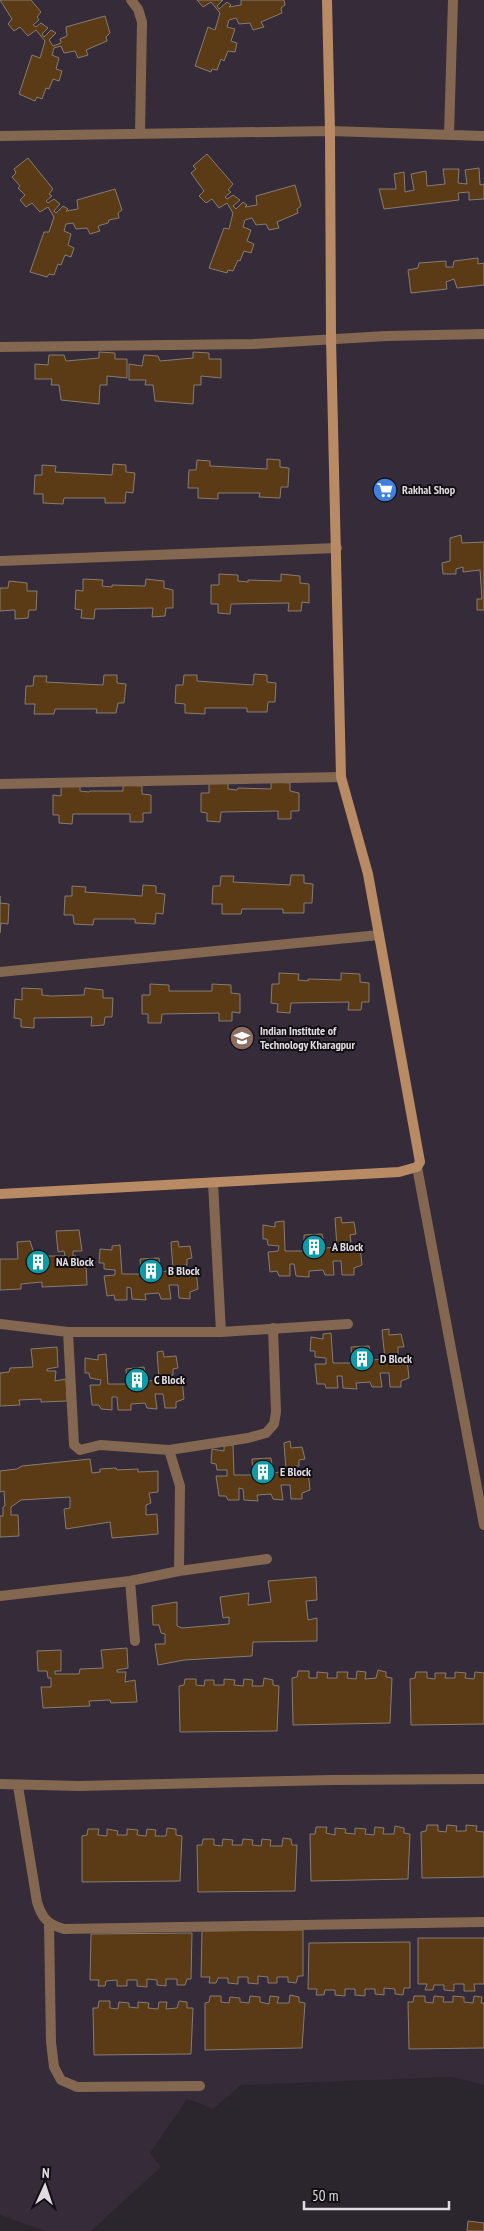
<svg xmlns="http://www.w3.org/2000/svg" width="484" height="2231" viewBox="0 0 484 2231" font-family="'PT Sans Narrow',sans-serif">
<rect width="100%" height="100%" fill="#2b252e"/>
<path fill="#352b39" d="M0,0H484V2085L452,2077L241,2085L213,2109L187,2099L150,2153L161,2167L91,2231H46L0,2215Z"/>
<path fill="#5b3b16" stroke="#867c72" d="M0,0H31L41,12L37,17L39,20L33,25L36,27L41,23L48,28L42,34L44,37L51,30L56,33L49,40L53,46L61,43L60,39L67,36L66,27L105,16L110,33L106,37L107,41L86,50L88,55L78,58L75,51L64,53L61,46L54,48L52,55L59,58L56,69L62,71L59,81L53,79L49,89L46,88L42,99L37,97L35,101L19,94L32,55L40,58L45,41L36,30L28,36L20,27L14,31L8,24L12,19Z
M197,0H223L217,6L219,9L227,2L231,5L229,7L241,5V0H284L285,5L281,8L282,13L261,22L264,27L253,30L250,23L239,24L236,18L229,20L227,27L235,29L231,41L237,43L235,52L228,51L224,61L221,59L217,70L212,69L211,72L195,66L208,27L215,30L220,13L211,2L203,7Z
M207,154L233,184L228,190L231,192L225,197L227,199L233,195L240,200L233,206L236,209L243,202L247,205L245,207L257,205L256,196L295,185L301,206L297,209L298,213L277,222L279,228L269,230L266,224L256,225L252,218L245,220L243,227L251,230L247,241L254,244L251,253L244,251L240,261L238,260L233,271L228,270L227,273L209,268L224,228L229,229L233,213L227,203L219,208L212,199L206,203L199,196L204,191L191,173L196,169L193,166Z
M28,158L53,189L49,194L52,196L46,201L48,203L54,199L60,204L54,211L56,213L63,206L68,209L66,211L78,209L77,200L115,189L122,210L118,213L119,218L109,220L108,223L98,226L100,231L90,234L87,228L76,229L73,223L66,224L64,231L71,234L68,245L74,248L71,257L65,255L61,265L58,264L54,275L49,274L47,277L30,272L44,232H49L54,217L48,207L40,212L32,203L26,207L20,200L25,195L18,188L20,186L12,177L16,173L14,169Z
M479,168L480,185L484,184V199L469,200V192L458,193L459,200L384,209L379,189H396L394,174L404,172L405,192L414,190L411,174L426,171L427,186L445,184L443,169H459L458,183L467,184L465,170Z
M478,258V264L484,263V285L457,288L454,279L446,282L447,289L411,293L408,270L418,268L419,263L446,261V267H453L454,261Z
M99,352L115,353V359H127V378L107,376V385H100L99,404L61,400L59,385H51L52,379H35V364L48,365L49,355H64L66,361L99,358Z
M193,352L209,353V359H221V378L201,376V385H194L193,404L155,401L153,385H145L146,380H129V364L142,366L144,355L158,356L160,361L193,358Z
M267,459L280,460V467L289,468L288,487H281L280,498L259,497L260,493H218V499L198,498V488H188L189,470H196L197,460L210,461V466L267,469Z
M113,464L126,465V472L135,473L133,493L126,492L125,503H105V498H64L63,504L43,503V494H34L35,475H42V465L56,466L55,472L112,475Z
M461,535L462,543L484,542V610H477V599H482L480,570L463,572V567L456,569V574H443L442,563L450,561V538Z
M219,574L238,575V581L248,582V580L281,581V574L300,576V583L309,584V603L302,602L301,611H288L289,603L231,604L230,614L218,613V604H211V585H219Z
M83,579L103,580L102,586L112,587V585L145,586L146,579L164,581V588L173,590V608H166L165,616L152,617L153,608L95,609L94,619L81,618L82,610L75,609L76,590L83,591Z
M9,581L27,583V591H37L36,610H29L28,618L15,619V610L0,611V588H8Z
M254,674L267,675V682L276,683L275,702H268L267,712H247V708H205V714L185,713V704L175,703L176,685H183L184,675H197V681L253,685Z
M104,675H117V683L126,684L124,703H118L116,713H96L97,709H55L54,714H34L35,704H25L26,686H33L34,676H47L46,682L103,685Z
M209,782L228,783V789L237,790L238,788L271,789V782L290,783V791L299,793V811H291V819H278V811L221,812L220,822L207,821V813L201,812V793H209Z
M61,785L80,786V791L89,792L90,791H123V785L142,786V794L151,795V813H143V822H130V814H73L72,824L59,823V815H53V795L61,796Z
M291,875H304V883L313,884L312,903H304V913H283V909H242L241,914H222V904H212L213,886H220L221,876H234L233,882L290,885Z
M143,885L156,886V893L165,894L163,914L156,913L155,924L135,923V919H94L93,925L74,924L73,915H64L65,896H72V886L86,887L85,892L142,896Z
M0,896V903L9,904L8,924L1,923L0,933Z
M279,973L299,974L298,980L308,981V979L341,980V973L360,974V982L369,983V1002H362L361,1010H348L349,1002L291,1003L290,1013L277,1012L278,1004L271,1003L272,984H279Z
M150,984L169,985V991H212V984L231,985V993L240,994V1013L232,1012V1021H219V1013L162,1014L161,1023H148V1014H142V995H150Z
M22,988L42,989V995L51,996L84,995L85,988L103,990V998H113L112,1017H105L104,1025L91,1026L92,1017L34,1018V1028L21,1027V1019L14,1018L15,999L22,1000Z
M341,1217L342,1223L354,1222L356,1234L350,1235L351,1242H343V1247L360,1246L362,1265L354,1268V1275H342L341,1261H333L334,1275H325L323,1270L309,1271V1277L296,1276L294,1264H290V1276H279L277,1271L270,1272L268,1252L278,1251L279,1246L268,1245L267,1239H263V1225L275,1227V1222L284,1221L285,1251H304V1235L322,1234L325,1248L337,1247L335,1218Z
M79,1230L82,1251H73V1256H76L77,1266L86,1265L87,1285L42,1287V1282L21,1284V1289L0,1290V1259H18L17,1242L30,1241L35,1256H65L64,1251L58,1252L56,1231Z
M178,1241L179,1247L190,1246L192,1258L187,1259V1265L179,1266V1271L196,1270L198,1289L190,1292V1299L179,1298L178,1285H169L171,1299H161L159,1293L145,1294L146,1300L132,1299L131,1288L127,1287V1300H115L114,1295L107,1296L104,1276L115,1275V1270L104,1269V1263H99L100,1249L112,1250V1246L120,1245L122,1274H141L140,1259L159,1258L161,1272L173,1270L171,1242Z
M389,1329V1335L401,1334L404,1347H398V1354L390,1355V1360L407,1359L409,1378L401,1381V1387H390L389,1373H380L382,1387H372L370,1382L356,1383L357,1389L343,1388L342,1376H337L338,1388H326L325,1384H317L315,1364H326V1358L315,1357V1351H310L311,1337L323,1339V1334L331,1333L333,1363H352L351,1347L369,1346L372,1360L385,1359L382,1330Z
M57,1347L58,1367L47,1369V1371H56L55,1381L66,1379L67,1401L41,1402V1399L19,1400L20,1405L0,1406V1373L9,1372L10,1368L33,1367L31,1349Z
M163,1351L164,1357L176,1356L178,1368L173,1369V1375L165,1376V1381L182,1380L184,1399L176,1402V1408H165L163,1394H155L157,1409L147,1408L145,1403L131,1404V1410H118L117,1397H112V1410L101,1409L99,1405H92L90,1385H100L101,1380L90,1378L89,1373H85V1358L98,1360V1355L106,1354L108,1384H127L126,1369L144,1367L147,1381L159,1380L157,1352Z
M290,1441L291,1448L302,1447L305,1459L299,1460V1466L291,1467L292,1472L308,1471L310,1490L302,1493V1499H291L290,1485H281L283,1500L273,1499L271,1494L257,1495L258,1501L244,1500L243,1489L239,1488V1500H228L226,1496H219L216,1476H227V1470H217L216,1464L211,1463L212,1449L224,1451V1446L233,1445L234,1475H253L252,1459L271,1458L273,1473L286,1471L284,1443Z
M90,1459L92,1473L100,1472V1469L116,1468L117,1470L138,1469V1472L158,1471V1492L149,1493L151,1503L146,1505V1515L157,1514L158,1534L112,1538L110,1522L66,1529L64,1509L70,1508V1497L21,1500L11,1507V1515H18L19,1536L0,1537V1516H3V1507L5,1506L4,1491L0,1492V1471L17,1469L22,1466Z
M316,1577L317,1600L306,1601L308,1620L317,1618V1641L253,1642L252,1656L184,1660L158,1665L155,1644H165V1634L161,1633L159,1625H153L152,1606L177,1602V1626L182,1628L229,1624V1617L223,1618L220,1597L249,1593L248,1605L271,1602L268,1581Z
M127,1648L128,1668L117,1670V1672H126L125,1682L135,1680L137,1702L111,1703L110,1700L89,1701L90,1706L43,1708L41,1687H51V1678H48L47,1671H38L37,1651L61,1650V1671H55V1674H79L80,1669L103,1668L101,1650Z
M378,1670L386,1672V1677L392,1678L390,1723L293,1725L292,1678L297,1677L298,1671H309V1678H317V1672L328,1673L327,1678H337V1672H348L347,1678L356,1679L357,1671L366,1672L365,1679L376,1678Z
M416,1672H427V1678L435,1679V1673H446L445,1678H455V1672L466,1673L465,1678L474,1679L475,1672L484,1673V1724L411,1725L410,1679L415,1678Z
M264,1678L273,1680V1685L279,1686L277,1731L180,1732L179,1686L184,1685L185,1679H196V1685L204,1686L205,1680H214V1685H224V1679L235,1680L234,1685L243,1686L244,1679L253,1680L252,1686H263Z
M427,1825H438V1831L446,1832L447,1825L457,1826L456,1831H466V1825L477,1826L476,1831L484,1832V1877L422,1878L421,1832L426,1831Z
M395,1826L404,1828V1833L410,1834L408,1879L311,1881L310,1834H315L316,1827H327L326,1833L335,1835V1828L346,1829L345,1833L355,1834V1828L366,1829L365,1834L374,1835L375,1827L384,1828L383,1834H394Z
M167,1828L176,1829V1835L182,1836L180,1881L82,1882V1836L87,1835L88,1829H99L98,1835L107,1836V1829L118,1831L117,1835H127V1829L138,1830L137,1835L146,1836L147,1829L156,1830L155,1836H166Z
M283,1838L291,1839L292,1845H297L295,1891L198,1892L197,1845H202L203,1839H214V1845L222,1846L223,1839L233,1840L232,1845H242L243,1839L253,1840L252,1845L261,1846L262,1839L271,1840L270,1846H282Z
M303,1930V1976H298L296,1983L288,1982V1977H277V1983H268V1977L258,1976V1984L248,1983V1977H238V1984L228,1983V1978H218L216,1983H209L210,1977H201L202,1931Z
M192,1933L191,1979H187L185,1985H177V1979H166V1986L157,1985V1980L147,1979V1987L137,1986V1980H127V1986H117V1980L106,1981L105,1986H98L99,1980H90L91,1934Z
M418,1938H484V1984H474L475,1991H464V1984H454V1991L444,1990V1985H434L433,1990H425L427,1984H418Z
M410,1942V1988H404L403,1995L395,1994V1989L384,1988V1995L375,1994V1989H365V1996L355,1995V1989H345V1996L335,1995V1990H325L324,1995H316L317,1989H308L309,1943Z
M290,1995L299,1997V2002L305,2003L302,2048L205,2050V2003L209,2002L210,1996H221V2002L229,2003L230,1997L240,1998V2002L249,2003L250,1996L260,1997V2002L269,2004L270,1996L279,1997L277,2003H289Z
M414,1996H425V2002L433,2003L434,1996L444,1997L443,2002H453V1996L464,1997V2002L473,2003L474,1996L482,1997L481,2003H484V2048L409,2049L408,2002H413Z
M99,2001H110V2008L118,2009L119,2002L129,2003V2007L138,2008V2002L149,2003L148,2008L158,2009L159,2002H167L166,2009L177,2008L179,2001L187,2002V2008H193L191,2054L94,2055L93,2008H98Z
M468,2221L484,2223V2231H467Z"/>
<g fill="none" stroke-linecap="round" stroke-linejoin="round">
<path stroke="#846750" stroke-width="10" d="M131,0L138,9L142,22L140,134
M449,135L453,0
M0,136L330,131L484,136
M0,347L253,344L386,336L484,334
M0,561L337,548
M0,784L341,777
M0,972L379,935
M417,1167L484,1525
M213,1183L221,1332
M0,1324L68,1332H221L348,1324
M68,1332L74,1445L80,1450L100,1445L169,1450L248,1438L266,1433L274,1424L276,1412L273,1328
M169,1450L180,1486L179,1571
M130,1581L135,1641
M0,1596L130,1581L179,1571L267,1559
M0,1784L79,1786L332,1780L484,1779
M18,1786L37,1902C42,1918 47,1924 64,1929L484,1922
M49,1924L51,2042L54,2067L61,2080L77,2087L200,2086"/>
<path stroke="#b98b65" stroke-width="10" d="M0,1194L399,1172L417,1167L420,1162L368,874L341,777L331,339L330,131L327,0"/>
</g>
<defs>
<g id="supermarket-disc" transform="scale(1.25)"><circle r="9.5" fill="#3f7fe0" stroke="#120f13"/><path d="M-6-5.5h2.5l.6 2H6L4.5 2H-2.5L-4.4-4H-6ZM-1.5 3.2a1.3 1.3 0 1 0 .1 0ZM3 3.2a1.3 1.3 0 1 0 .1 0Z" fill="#fff"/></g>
<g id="university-disc" transform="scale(1.25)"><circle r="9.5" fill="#8d6e63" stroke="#120f13"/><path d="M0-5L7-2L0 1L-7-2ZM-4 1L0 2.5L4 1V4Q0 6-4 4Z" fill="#fff"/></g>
<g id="building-disc" transform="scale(1.25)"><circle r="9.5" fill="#0f9aa8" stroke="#120f13"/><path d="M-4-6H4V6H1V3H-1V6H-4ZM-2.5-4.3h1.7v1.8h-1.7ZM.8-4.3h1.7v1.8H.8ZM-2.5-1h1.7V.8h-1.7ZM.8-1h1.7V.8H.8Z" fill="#fff"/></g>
</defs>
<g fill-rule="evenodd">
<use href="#supermarket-disc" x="385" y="490"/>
<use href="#university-disc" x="242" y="1038"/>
<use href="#building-disc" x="314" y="1247"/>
<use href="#building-disc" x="38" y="1262"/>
<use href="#building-disc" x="151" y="1271"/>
<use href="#building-disc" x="362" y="1359"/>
<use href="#building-disc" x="137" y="1380"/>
<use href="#building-disc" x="263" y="1472"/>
</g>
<g text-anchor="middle" stroke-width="4" stroke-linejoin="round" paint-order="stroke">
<g font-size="12" font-weight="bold" fill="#e0dbe1" stroke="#120f13" text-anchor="start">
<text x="402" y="494">Rakhal Shop</text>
<text x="260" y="1035">Indian Institute of<tspan x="260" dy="14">Technology Kharagpur</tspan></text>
<text x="332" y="1251">A Block</text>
<text x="56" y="1266">NA Block</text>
<text x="168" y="1275">B Block</text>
<text x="380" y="1363">D Block</text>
<text x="154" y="1384">C Block</text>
<text x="280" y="1476">E Block</text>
</g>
</g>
<g transform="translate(45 2186) rotate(3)" stroke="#120f13" stroke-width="4" paint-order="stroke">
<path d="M0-4L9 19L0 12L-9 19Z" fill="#e0dbe1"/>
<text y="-8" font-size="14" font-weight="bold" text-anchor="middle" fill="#e0dbe1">N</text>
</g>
<path d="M304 2201v8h145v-8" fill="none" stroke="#e0dbe1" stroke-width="2.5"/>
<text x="312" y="2201" font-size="15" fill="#e0dbe1" stroke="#120f13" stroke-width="4" paint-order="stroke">50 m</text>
</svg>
